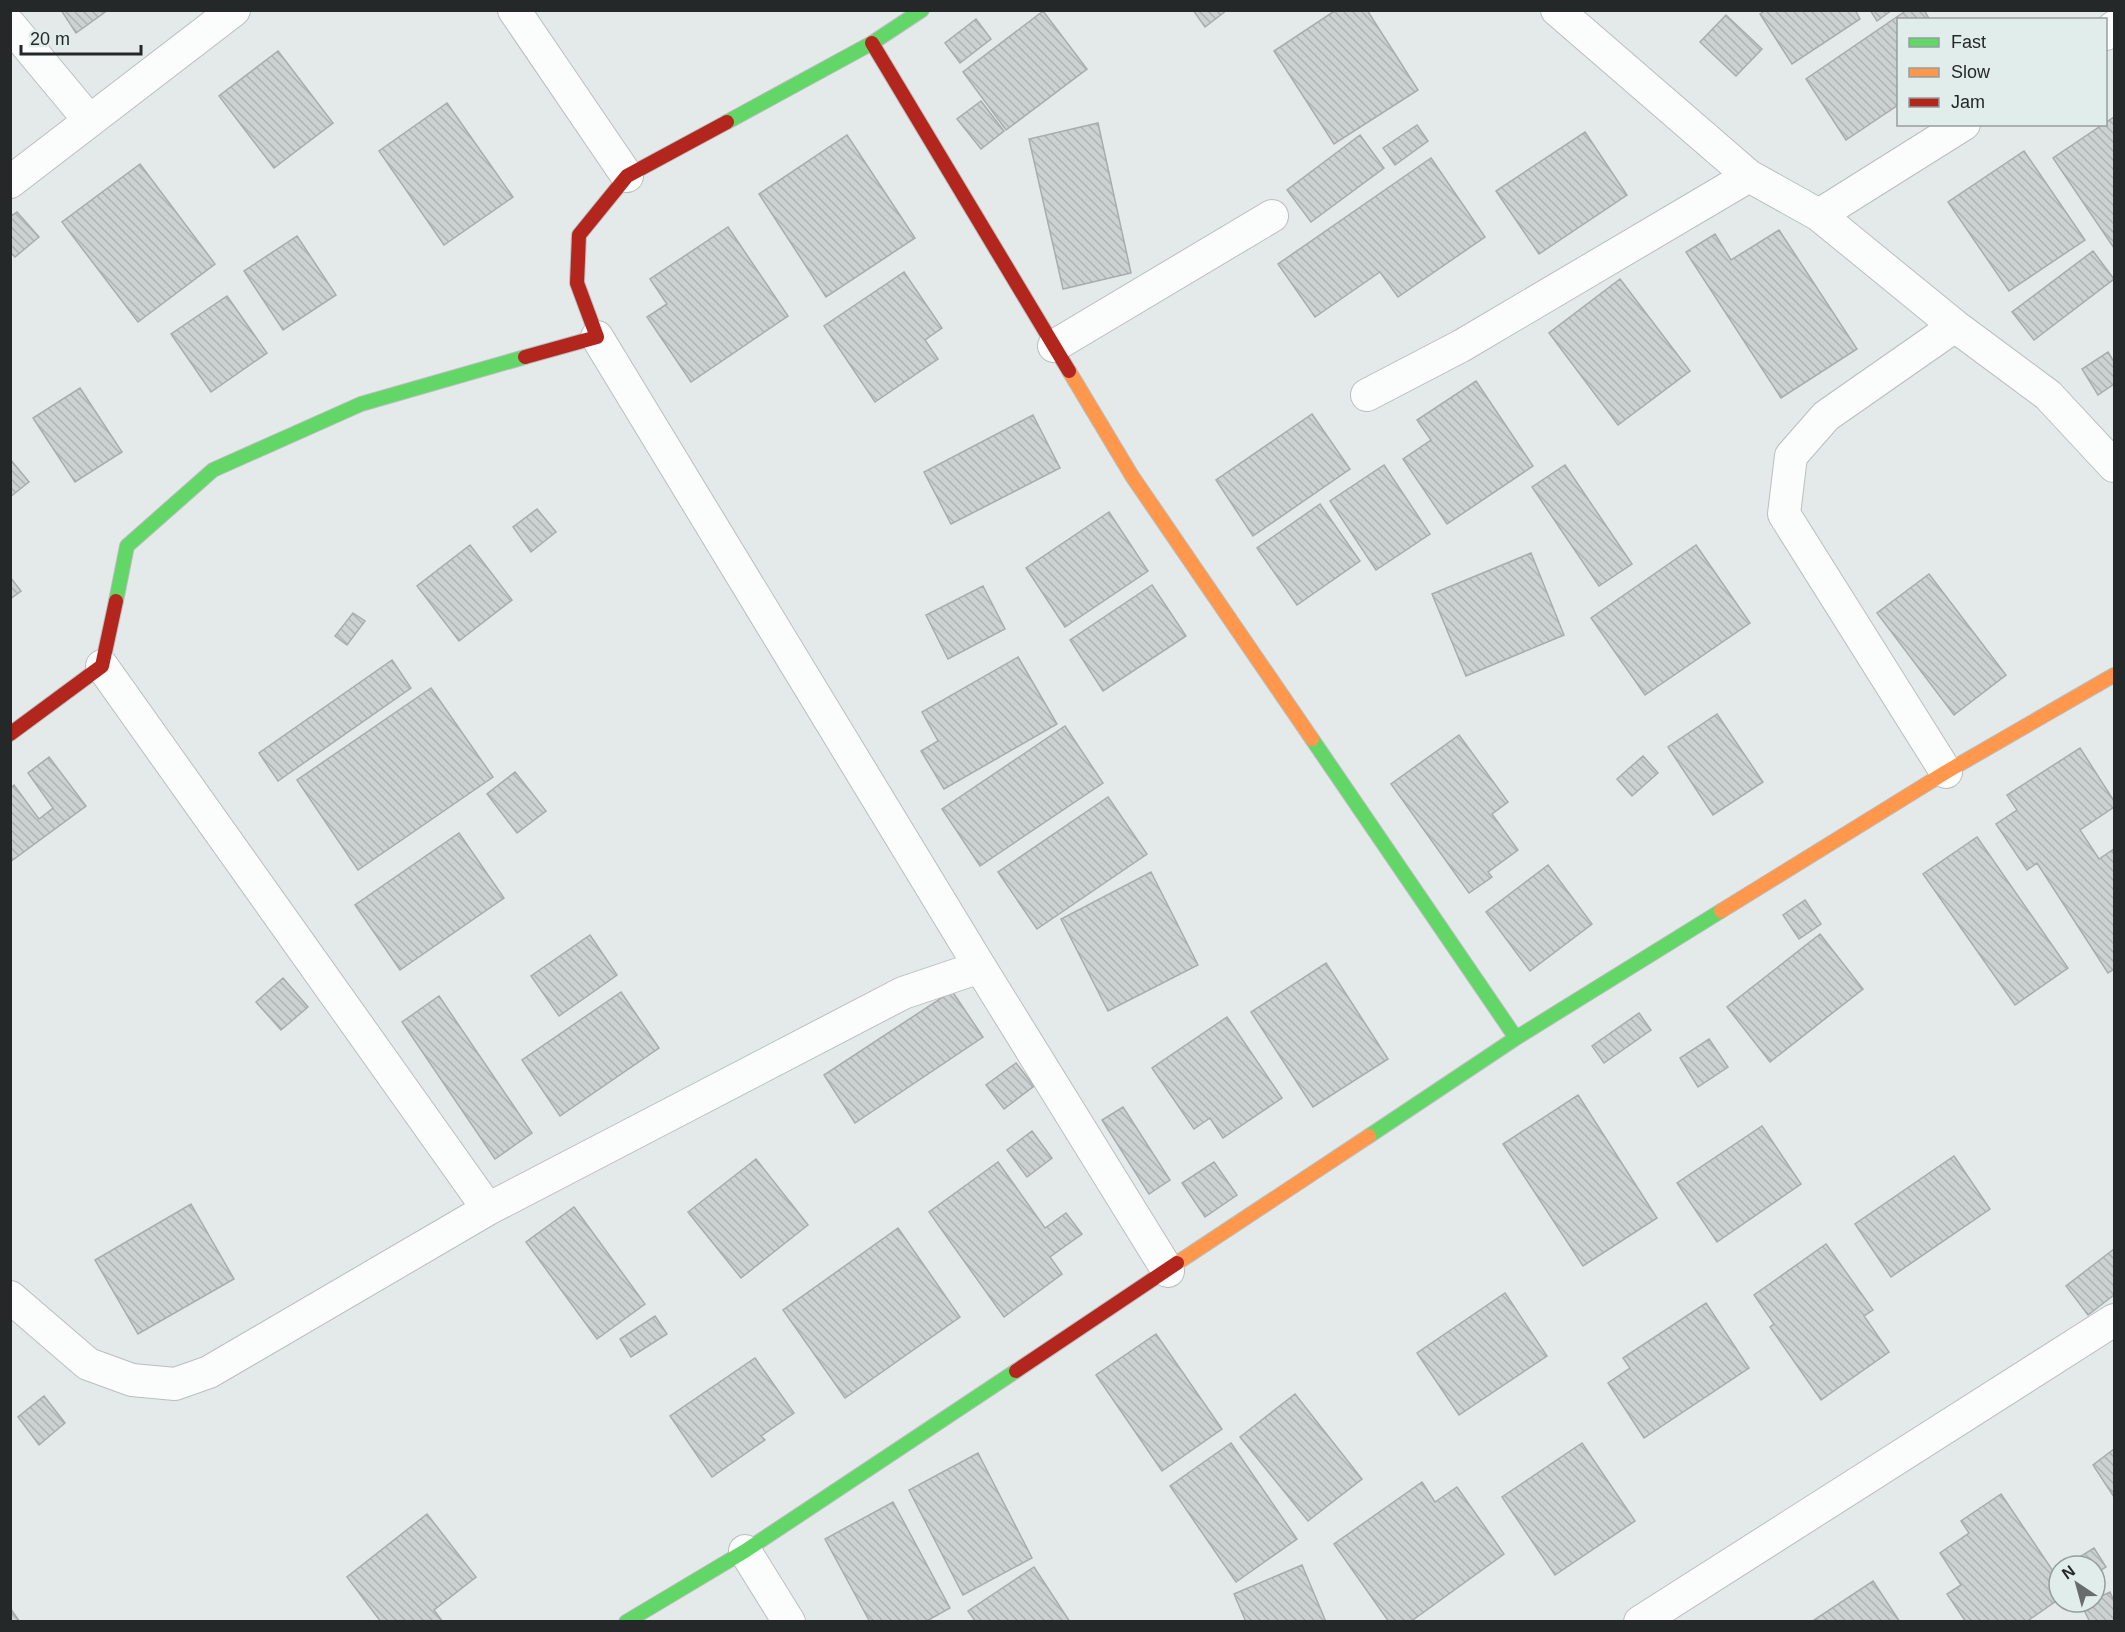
<svg xmlns="http://www.w3.org/2000/svg" width="2125" height="1632" viewBox="0 0 2125 1632" font-family="Arial,sans-serif">
<defs>
<pattern id="building-back-hatch" width="6" height="6" patternUnits="userSpaceOnUse" patternTransform="scale(1.5)"><rect width="6" height="6" fill="#ccd1d1"/><path d="M-1 5l2 2M0 0l6 6M5-1l2 2" fill="none" stroke="#afb3b3"/></pattern>
</defs>
<rect width="100%" height="100%" fill="#e4eae9"/>
<path fill="url(#building-back-hatch)" stroke="#a8acac" stroke-width="1.5" d="M61,10H108L76,33Z
M1193,10H1227L1205,27Z
M1336,10H1367L1418,90L1334,144L1274,51Z
M1766,10H1855L1860,19L1792,64L1760,14Z
M1870,10H1892L1877,21Z
M1907,10H1924L1930,20H1898V105L1846,140L1806,79Z
M1043,11L1087,69L1006,130L963,72Z
M1726,15L1762,49L1736,76L1700,42Z
M976,19L991,39L960,63L945,43Z
M278,51L333,123L274,168L219,96Z
M981,101L1004,131L981,149L957,119Z
M447,103L513,197L444,245L379,151Z
M2114,117V248L2053,158Z
M1098,123L1131,273L1063,289L1029,139Z
M1417,125L1428,141L1395,165L1383,148Z
M1585,132L1627,195L1539,254L1496,191Z
M847,135L915,238L826,297L759,194Z
M1360,135L1384,168L1311,222L1287,190Z
M2024,151L2085,240L2009,291L1948,202Z
M1431,158L1485,237L1398,297L1380,272L1315,317L1278,264Z
M140,164L215,264L138,322L62,222Z
M17,212L39,237L15,257L10,252V217Z
M728,227L788,316L691,382L647,317L667,304L650,279Z
M1779,230L1857,349L1781,398L1686,252L1715,234L1731,260Z
M297,236L336,295L283,330L244,271Z
M2093,251L2114,279L2034,340L2012,312Z
M904,272L942,328L925,340L938,359L875,402L824,326Z
M1620,279L1690,371L1618,425L1549,333Z
M227,296L267,353L211,392L171,334Z
M2108,352L2114,362V384L2098,395L2082,369Z
M1476,381L1533,466L1447,524L1403,459L1431,440L1417,420Z
M80,388L122,452L75,482L33,418Z
M1312,414L1350,469L1253,536L1216,480Z
M1033,415L1060,468L951,524L924,472Z
M10,459L29,482L10,497Z
M1384,465L1430,534L1376,570L1330,501Z
M1565,465L1632,564L1599,586L1532,487Z
M1320,504L1360,561L1297,605L1257,548Z
M537,509L556,532L531,552L513,527Z
M1109,512L1148,571L1065,627L1026,568Z
M470,545L512,600L459,641L417,586Z
M1696,545L1750,623L1645,695L1591,618Z
M1531,553L1564,635L1466,676L1432,594Z
M1929,574L2006,675L1954,715L1877,613Z
M10,577L21,591L10,599Z
M1152,585L1186,636L1103,691L1070,640Z
M983,586L1005,629L948,659L926,615Z
M353,613L365,621L347,645L335,636Z
M1018,657L1057,724L944,789L921,751L938,741L922,712Z
M392,660L411,688L278,781L259,753Z
M431,688L493,777L358,870L297,780Z
M1717,714L1763,782L1713,815L1668,747Z
M1065,726L1103,783L980,866L942,809Z
M1459,735L1508,802L1492,814L1518,850L1488,872L1492,877L1469,893L1391,784Z
M2080,748L2114,801V807L2080,830L2099,859L2114,849V969L2108,973L2037,863L2027,870L1996,824L2017,810L2007,795Z
M1643,756L1658,773L1632,796L1617,779Z
M49,757L86,806L10,862V788L14,785L39,819L53,808L28,773Z
M515,772L546,811L517,833L487,794Z
M1108,797L1147,854L1037,929L998,872Z
M459,833L504,898L400,970L355,905Z
M1977,837L2068,968L2015,1005L1923,874Z
M1548,865L1592,924L1530,971L1486,912Z
M1151,872L1198,965L1108,1011L1061,919Z
M1805,900L1821,924L1799,939L1783,915Z
M1820,934L1863,989L1770,1062L1727,1007Z
M590,935L617,975L559,1016L531,976Z
M1326,963L1388,1059L1313,1107L1251,1012Z
M283,978L308,1007L281,1030L256,1002Z
M952,991L983,1037L855,1123L824,1075Z
M621,992L659,1048L560,1116L522,1060Z
M439,996L532,1133L495,1159L402,1022Z
M1639,1013L1651,1030L1604,1063L1592,1046Z
M1227,1017L1282,1098L1223,1138L1210,1118L1194,1129L1152,1068Z
M1709,1039L1728,1067L1698,1087L1680,1058Z
M1016,1063L1034,1086L1004,1109L986,1085Z
M1578,1095L1657,1218L1583,1266L1503,1144Z
M1123,1107L1170,1180L1149,1194L1102,1120Z
M1762,1126L1801,1184L1717,1242L1677,1183Z
M1032,1131L1052,1158L1027,1177L1007,1150Z
M1954,1156L1990,1209L1891,1277L1855,1224Z
M756,1159L808,1225L741,1278L688,1212Z
M998,1162L1045,1228L1066,1213L1082,1234L1050,1257L1062,1274L1004,1317L929,1212Z
M1214,1162L1237,1195L1205,1217L1182,1183Z
M191,1204L234,1279L138,1334L95,1260Z
M574,1207L645,1304L597,1339L526,1242Z
M898,1228L960,1317L845,1398L783,1310Z
M1826,1244L1873,1310L1864,1316L1889,1352L1821,1400L1770,1327L1774,1324L1754,1295Z
M2114,1249V1295L2088,1315L2066,1286Z
M1505,1293L1547,1356L1459,1415L1417,1353Z
M1706,1303L1749,1368L1644,1438L1608,1383L1630,1368L1623,1358Z
M655,1316L667,1334L631,1357L620,1339Z
M1156,1334L1222,1429L1162,1471L1096,1375Z
M755,1358L794,1413L761,1436L765,1440L712,1477L670,1416Z
M1295,1394L1362,1479L1308,1521L1240,1437Z
M44,1396L65,1423L39,1445L18,1417Z
M1231,1443L1297,1539L1236,1582L1170,1486Z
M1582,1443L1635,1521L1555,1575L1502,1497Z
M2114,1449V1497L2093,1465Z
M978,1453L1032,1558L963,1595L909,1490Z
M1422,1482L1435,1502L1457,1487L1504,1554L1410,1622H1389L1334,1544Z
M2001,1494L2059,1580V1599L2026,1622H1966L1947,1594L1961,1585L1940,1553L1969,1533L1961,1521Z
M893,1502L950,1608L925,1622H870L825,1539Z
M427,1514L476,1577L434,1610L443,1622H381L347,1577Z
M2094,1548L2106,1567L2095,1574V1566H2065Z
M1302,1565L1326,1622H1246L1234,1594Z
M1034,1567L1070,1622H976L968,1611Z
M1873,1581L1900,1622H1811Z
M2110,1592L2114,1601V1622H2090L2082,1606L2090,1602H2095V1599Z
M10,1608L20,1622H10Z"/>
<g fill="none" stroke-linecap="round" stroke-linejoin="round">
<g stroke="#babfbe" stroke-width="34">
<path id="street" d="M514,10L627,176
M1557,10L1749,176L1819,215L1955,326L2048,395L2114,466
M10,25L89,120
M2106,34L2114,27
M10,182L234,10
M1819,215L1964,124
M597,337L980,967L1168,1271
M1054,346L1272,216
M1367,395L1461,346L1749,176
M102,666L488,1209
M1946,772L1784,514L1791,456L1826,416L1955,326
M10,1297L88,1364L132,1380L175,1384L209,1372L488,1209L903,993L980,967
M745,1551L789,1622
M1640,1622L2114,1320"/>
</g>
<g stroke="#babfbe" stroke-width="16">
<path id="fast" d="M727,122L872,43L922,10
M116,601L127,546L213,470L361,404L525,357
M1312,739L1516,1038
M1369,1136L1516,1038L1721,911
M626,1622L745,1551L1016,1371"/>
</g>
<g stroke="#babfbe" stroke-width="16">
<path id="slow" d="M1069,371L1132,476L1312,739
M1721,911L1946,772L2114,675
M1177,1263L1369,1136"/>
</g>
<g stroke="#babfbe" stroke-width="16">
<path id="jam" d="M872,43L1069,371
M525,357L597,337L577,283L579,235L627,176L727,122
M10,734L102,666L116,601
M1016,1371L1177,1263"/>
</g>
<use href="#street" stroke="#fbfcfc" stroke-width="32"/>
<use href="#fast" stroke="#63d668" stroke-width="14"/>
<use href="#slow" stroke="#ff974d" stroke-width="14"/>
<use href="#jam" stroke="#b3261e" stroke-width="14"/>
</g>
<rect width="2125" height="1632" fill="none" stroke="#242828" stroke-width="24"/>
<rect x="1897" y="18" width="210" height="108" fill="#e1edeb" stroke="#959e9d" stroke-width="1.5"/>
<rect x="1909" y="38" width="30" height="9" fill="#63d668" stroke="#959e9d" stroke-width="1.5"/>
<text x="1951" y="48" font-size="18" fill="#242828">Fast</text>
<rect x="1909" y="68" width="30" height="9" fill="#ff974d" stroke="#959e9d" stroke-width="1.5"/>
<text x="1951" y="78" font-size="18" fill="#242828">Slow</text>
<rect x="1909" y="98" width="30" height="9" fill="#b3261e" stroke="#959e9d" stroke-width="1.5"/>
<text x="1951" y="108" font-size="18" fill="#242828">Jam</text>
<g transform="translate(2077 1584) rotate(324)"><circle r="28" fill="#e1edeb" stroke="#959e9d" stroke-width="1.5"/>
<path d="M0-4.5L10 22L0 15L-10 22Z" fill="#676c6c"/>
<text y="-9" font-size="16" font-weight="bold" text-anchor="middle" fill="#242828">N</text>
</g>
<path d="M21 45v9h120v-9" fill="none" stroke="#242828" stroke-width="3"/>
<text x="30" y="45" font-size="18" fill="#242828" stroke="#e1edeb" stroke-width="4.5" paint-order="stroke">20 m</text>
</svg>
